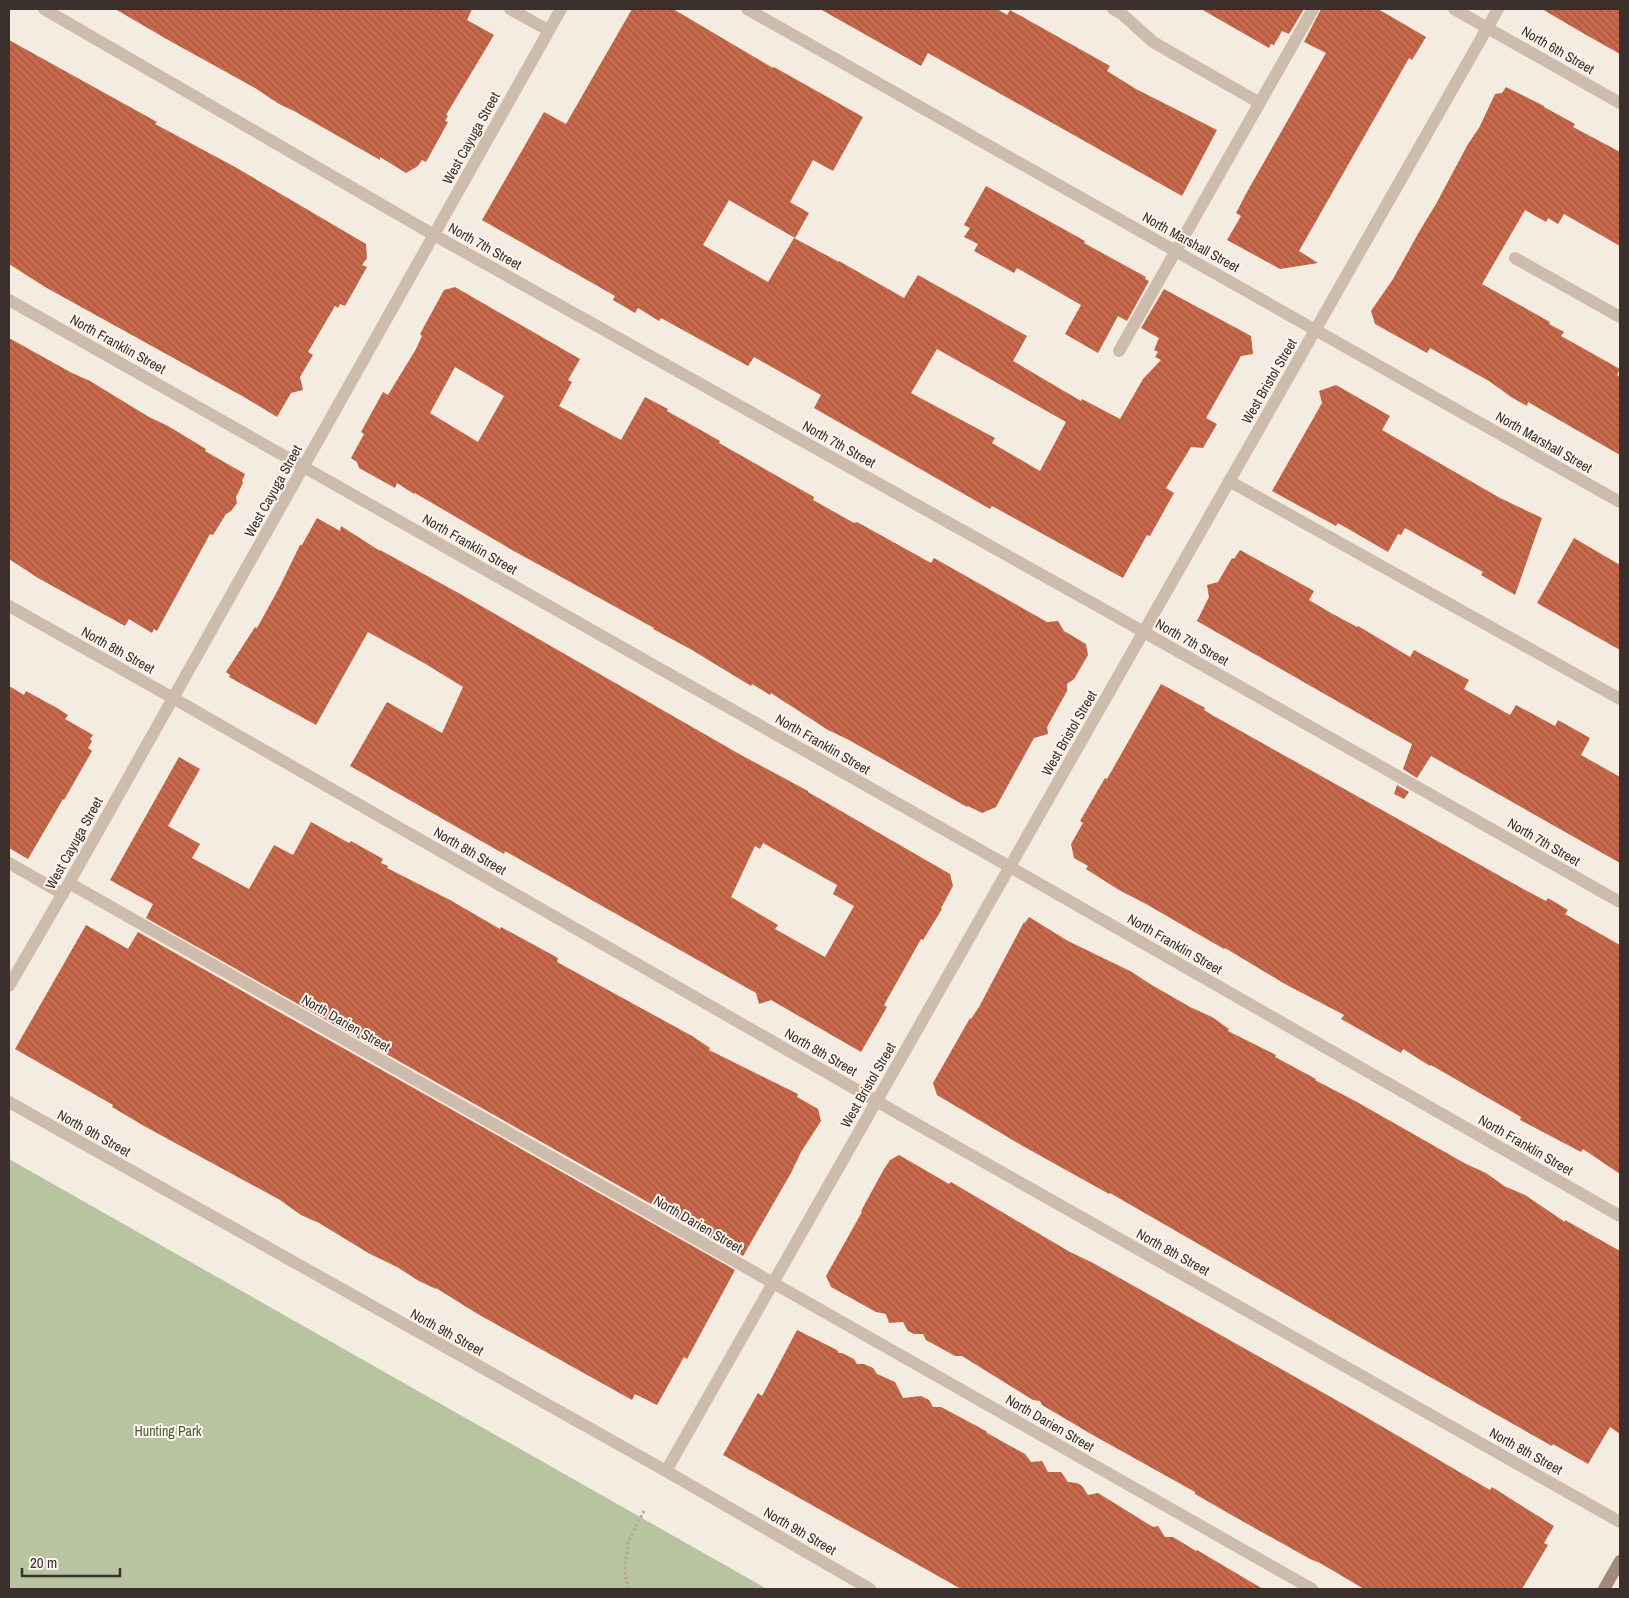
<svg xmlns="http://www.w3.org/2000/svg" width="1629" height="1598" viewBox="0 0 1629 1598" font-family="'Archivo Narrow',sans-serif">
<defs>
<pattern id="building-back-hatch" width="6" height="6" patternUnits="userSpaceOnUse" patternTransform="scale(1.25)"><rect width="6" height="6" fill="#c8694b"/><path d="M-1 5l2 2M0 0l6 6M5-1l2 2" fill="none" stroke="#a4573f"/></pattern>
</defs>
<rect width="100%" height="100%" fill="#f4ebe1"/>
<path fill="#b8c4a0" d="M9,1159L767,1589H9Z"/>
<path fill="url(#building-back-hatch)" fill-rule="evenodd" d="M115,9H472L467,20L494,35L446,115L448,116L445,121L448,122L426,162L422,160L418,166L406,173L380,157V160L294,111L279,104L255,88L170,41Z
M632,9H673L773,68L774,67L863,117L833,171L813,160L790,202L809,213L795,238L729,200L703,245L768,282L794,238L839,262V261L904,298L918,275L1027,336L1013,361L1081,401L1082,399L1120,419L1143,379L1161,360L1155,357L1158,352L1154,350L1159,338L1141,328L1164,289L1251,336L1253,354L1241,356L1206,418L1217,424L1203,448L1191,447L1166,488L1174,493L1150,536L1147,535L1123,578L992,506L990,509L814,408L821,395L754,357L748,366L661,318L659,321L638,308L635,313L613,300L615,296L482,220L544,112L566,124ZM937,349L1066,422L1040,471L992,443L995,438L911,393Z
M820,9H997L1007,15L1010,10L1110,66L1107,71L1136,89L1217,130L1182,196L928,53L921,66Z
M1201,9H1304L1289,34L1282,31L1274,45L1271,44L1269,48Z
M1321,9H1378L1426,37L1412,60L1409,58L1299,251L1318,263L1280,269L1227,240L1241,216L1236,213L1247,192L1326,53L1304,42Z
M1542,9H1620V54L1581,32Z
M9,40L157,122L155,124L235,167L366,244L367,258L362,265L367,267L345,306L340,304L338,308L335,306L308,352L313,355L300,377L303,390L291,393L277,417L244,397L45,287L9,264Z
M1506,87L1544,106V107L1575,124L1573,127L1620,152V246L1564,214L1558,224L1548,218L1546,222L1525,210L1482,284L1550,322L1549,324L1564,332L1561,336L1620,369L1617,375L1620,377V455L1528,402L1527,406L1511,397L1489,381L1430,348L1427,353L1375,324L1371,311L1393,279L1419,232L1436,204L1468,144L1479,128L1495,94L1502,93Z
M986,186L1085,241L1084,243L1146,277L1145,279L1149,281L1127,321L1118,316L1098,353L1065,334L1081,305L1017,268L1014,273L974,251L978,244L964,237L970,228L964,225Z
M455,287L580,359L568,380L572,382L559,406L621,440L645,397L668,409L667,411L720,441L719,443L814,497L813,500L854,523L857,522L931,563L934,558L1047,622L1058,621L1064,631L1086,644L1088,655L1074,679L1067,684V691L1047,727L1048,734L1034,738L996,807L982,813L968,806L967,807L849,740L828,730L771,693L770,695L752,684L751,686L692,650L653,629L654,628L512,550L415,493L414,494L397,483L395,488L359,468L357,462L351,458L364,434L361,432L383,392L388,395L416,349L422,336L420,334L444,290ZM455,367L504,396L478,442L430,413Z
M9,338L72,373L90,381L149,417L168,426L206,449L205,451L245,474L242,481L243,483L236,497L237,503L231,511L226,514L213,535L210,534L157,631L154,629L152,633L129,619L125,626L38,578L9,559Z
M1336,385L1390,416L1382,430L1500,498L1542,518L1515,595L1481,575L1483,572L1405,528L1401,535L1398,534L1388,552L1338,523L1336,526L1272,491L1322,403L1319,391Z
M317,518L340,531L341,526L380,551V550L462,595L741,755L808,791V792L950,874L953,886L941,908L942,909L923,940L921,939L884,1005L887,1007L861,1052L771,1000L759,1004L756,993L505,851L504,854L350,766L387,702L442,733L463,687L424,663L368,632L316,725L229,677L230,675L226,672L255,627L257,628L279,588L300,545H302ZM763,843L837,885L833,894L854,906L825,957L775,929L778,925L731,897L755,846L760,849Z
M1574,538L1620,565V650L1537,603Z
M1240,550L1314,591L1309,600L1331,613L1357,627L1358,626L1410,657L1414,650L1469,680L1464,689L1510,715L1516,705L1555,726L1558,720L1590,738L1581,755L1620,777V863L1431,756L1417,778L1403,769L1412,744L1197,621L1209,597L1207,585L1218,582L1232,558L1234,559Z
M1161,684L1205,708L1204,710L1212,715L1525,890L1546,901L1548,898L1568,910L1565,914L1620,945V1174L1583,1149L1581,1152L1520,1120L1521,1117L1431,1065L1430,1066L1403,1049L1401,1053L1341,1019L1344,1015L1285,984L1225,948L1224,949L1146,904L1119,890L1086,869L1088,866L1074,858L1071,844L1083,823L1080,821L1105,778L1107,779Z
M9,686L24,695L26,691L57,708L68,715L65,719L93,735L90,739L92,741L88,748L92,751L64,800L63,799L28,859L9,848Z
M179,757L200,769L168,826L200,844L192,858L249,889L274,845L293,855L311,822L349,843L351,841L383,859L381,863L388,866L387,868L450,900L500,929L501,927L558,958L557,962L692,1036L710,1048L709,1050L798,1094L797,1097L818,1109L821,1121L801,1152L791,1173L743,1256L146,918L153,904L110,880Z
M1397,785L1409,792L1404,799L1394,794Z
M1029,917L1068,941L1132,972L1150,984L1190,1007L1212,1017L1229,1029L1228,1031L1276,1055L1275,1057L1316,1079L1315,1080L1357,1102L1466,1164L1486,1173L1504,1186L1525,1195L1565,1222V1220L1620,1251V1434L1610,1427L1588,1464L1553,1444L1552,1446L1377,1347L1110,1193L1109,1194L1021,1145L937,1095L933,1083L970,1018L971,1019L979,1007L1024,922L1025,923Z
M86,925L128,949L138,932L735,1270L687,1359L684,1357L657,1405L635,1394L632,1400L476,1313L436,1288V1289L419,1281L397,1267L370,1254L319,1223L301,1215L280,1200L144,1126L112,1107L113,1105L15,1049Z
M899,1155L949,1184L951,1182L1070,1252L1093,1263L1359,1413L1490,1490L1492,1487L1554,1526L1544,1543L1548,1545L1522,1589H1364L1320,1563L1310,1559L1235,1517L1195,1494V1492L1091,1434L1042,1405L1040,1401L1033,1400L962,1356H955L926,1340L923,1334H914L908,1331L903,1322L889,1323L886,1314L876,1312L831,1287L826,1276L862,1212L861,1211L884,1169L890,1160Z
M797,1330L837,1350L839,1353H842L854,1359L857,1364H864L873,1368L877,1374L895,1382L903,1398L921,1396L929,1400L933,1407H941L986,1431L987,1433L1025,1454L1031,1462L1042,1461L1048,1472H1061L1068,1482L1077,1483L1082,1486L1088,1495L1098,1493L1153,1527L1158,1526L1165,1537H1173L1196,1551L1197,1550L1263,1589H961L723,1455L758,1393L762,1396Z"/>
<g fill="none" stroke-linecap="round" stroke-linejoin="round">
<path stroke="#b9a596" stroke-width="3" stroke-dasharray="2.5 2.5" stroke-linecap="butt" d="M628,1589L625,1571L628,1542L644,1511"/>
<path stroke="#cdbbac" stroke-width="12" d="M1113,9L1122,14L1153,42L1260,103
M1515,258L1620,317
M1119,351L1313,9
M1229,481L1620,699
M9,863L63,894"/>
<path stroke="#cdbbac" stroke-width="12" d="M44,9L434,235L1112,614L1620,902
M510,9L548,30
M747,9L1620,502
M1454,9L1620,103
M9,300L1010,867L1620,1216
M9,606L173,698L906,1118L1620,1522
M69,883L1312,1589
M9,986L69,883L561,9
M666,1471L1498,9"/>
<path stroke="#cdbbac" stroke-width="12" d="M9,1102L666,1471L870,1589"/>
<path stroke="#a18a7d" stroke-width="12" d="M1604,1589L1620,1561"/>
</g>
<g text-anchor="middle" stroke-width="4" stroke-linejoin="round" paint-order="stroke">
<g font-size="14" fill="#3b302b" stroke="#fbf5ee">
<text transform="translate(1558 50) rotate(30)" y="5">North 6th Street</text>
<text transform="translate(471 138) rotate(-61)" y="5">West Cayuga Street</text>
<text transform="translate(1191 242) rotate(29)" y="5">North Marshall Street</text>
<text transform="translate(485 246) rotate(29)" y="5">North 7th Street</text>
<text transform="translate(118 344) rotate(29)" y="5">North Franklin Street</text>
<text transform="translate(1269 381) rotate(-60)" y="5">West Bristol Street</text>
<text transform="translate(1544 442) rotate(30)" y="5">North Marshall Street</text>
<text transform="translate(839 444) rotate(29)" y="5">North 7th Street</text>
<text transform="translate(273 491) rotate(-61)" y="5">West Cayuga Street</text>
<text transform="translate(470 544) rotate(30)" y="5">North Franklin Street</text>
<text transform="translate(1192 642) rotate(29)" y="5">North 7th Street</text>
<text transform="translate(118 650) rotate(29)" y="5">North 8th Street</text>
<text transform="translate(1069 733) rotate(-60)" y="5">West Bristol Street</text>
<text transform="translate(823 744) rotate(30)" y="5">North Franklin Street</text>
<text transform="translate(1544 842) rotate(30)" y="5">North 7th Street</text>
<text transform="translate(74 843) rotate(-61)" y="5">West Cayuga Street</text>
<text transform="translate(470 851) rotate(30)" y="5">North 8th Street</text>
<text transform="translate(1175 944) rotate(30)" y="5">North Franklin Street</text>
<text transform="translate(346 1023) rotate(30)" y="5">North Darien Street</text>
<text transform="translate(821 1052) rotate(30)" y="5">North 8th Street</text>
<text transform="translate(868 1085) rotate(-60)" y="5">West Bristol Street</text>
<text transform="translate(94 1133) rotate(29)" y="5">North 9th Street</text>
<text transform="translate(1526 1145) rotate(30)" y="5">North Franklin Street</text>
<text transform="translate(698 1224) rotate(30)" y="5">North Darien Street</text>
<text transform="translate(1173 1252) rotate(29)" y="5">North 8th Street</text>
<text transform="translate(447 1332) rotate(29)" y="5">North 9th Street</text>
<text transform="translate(1050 1423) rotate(30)" y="5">North Darien Street</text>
<text transform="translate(1526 1451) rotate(29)" y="5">North 8th Street</text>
<text transform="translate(800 1531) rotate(30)" y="5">North 9th Street</text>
</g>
<g font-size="14" fill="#4a5a2e" stroke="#fbf5ee">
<text x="168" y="1436">Hunting Park</text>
</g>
</g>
<rect width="1629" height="1598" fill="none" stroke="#3b302b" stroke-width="20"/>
<path d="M22 1568v8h98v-8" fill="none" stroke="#3b302b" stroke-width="2.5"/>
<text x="30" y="1568" font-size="15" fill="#3b302b" stroke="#fbf5ee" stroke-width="4" paint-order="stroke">20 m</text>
</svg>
